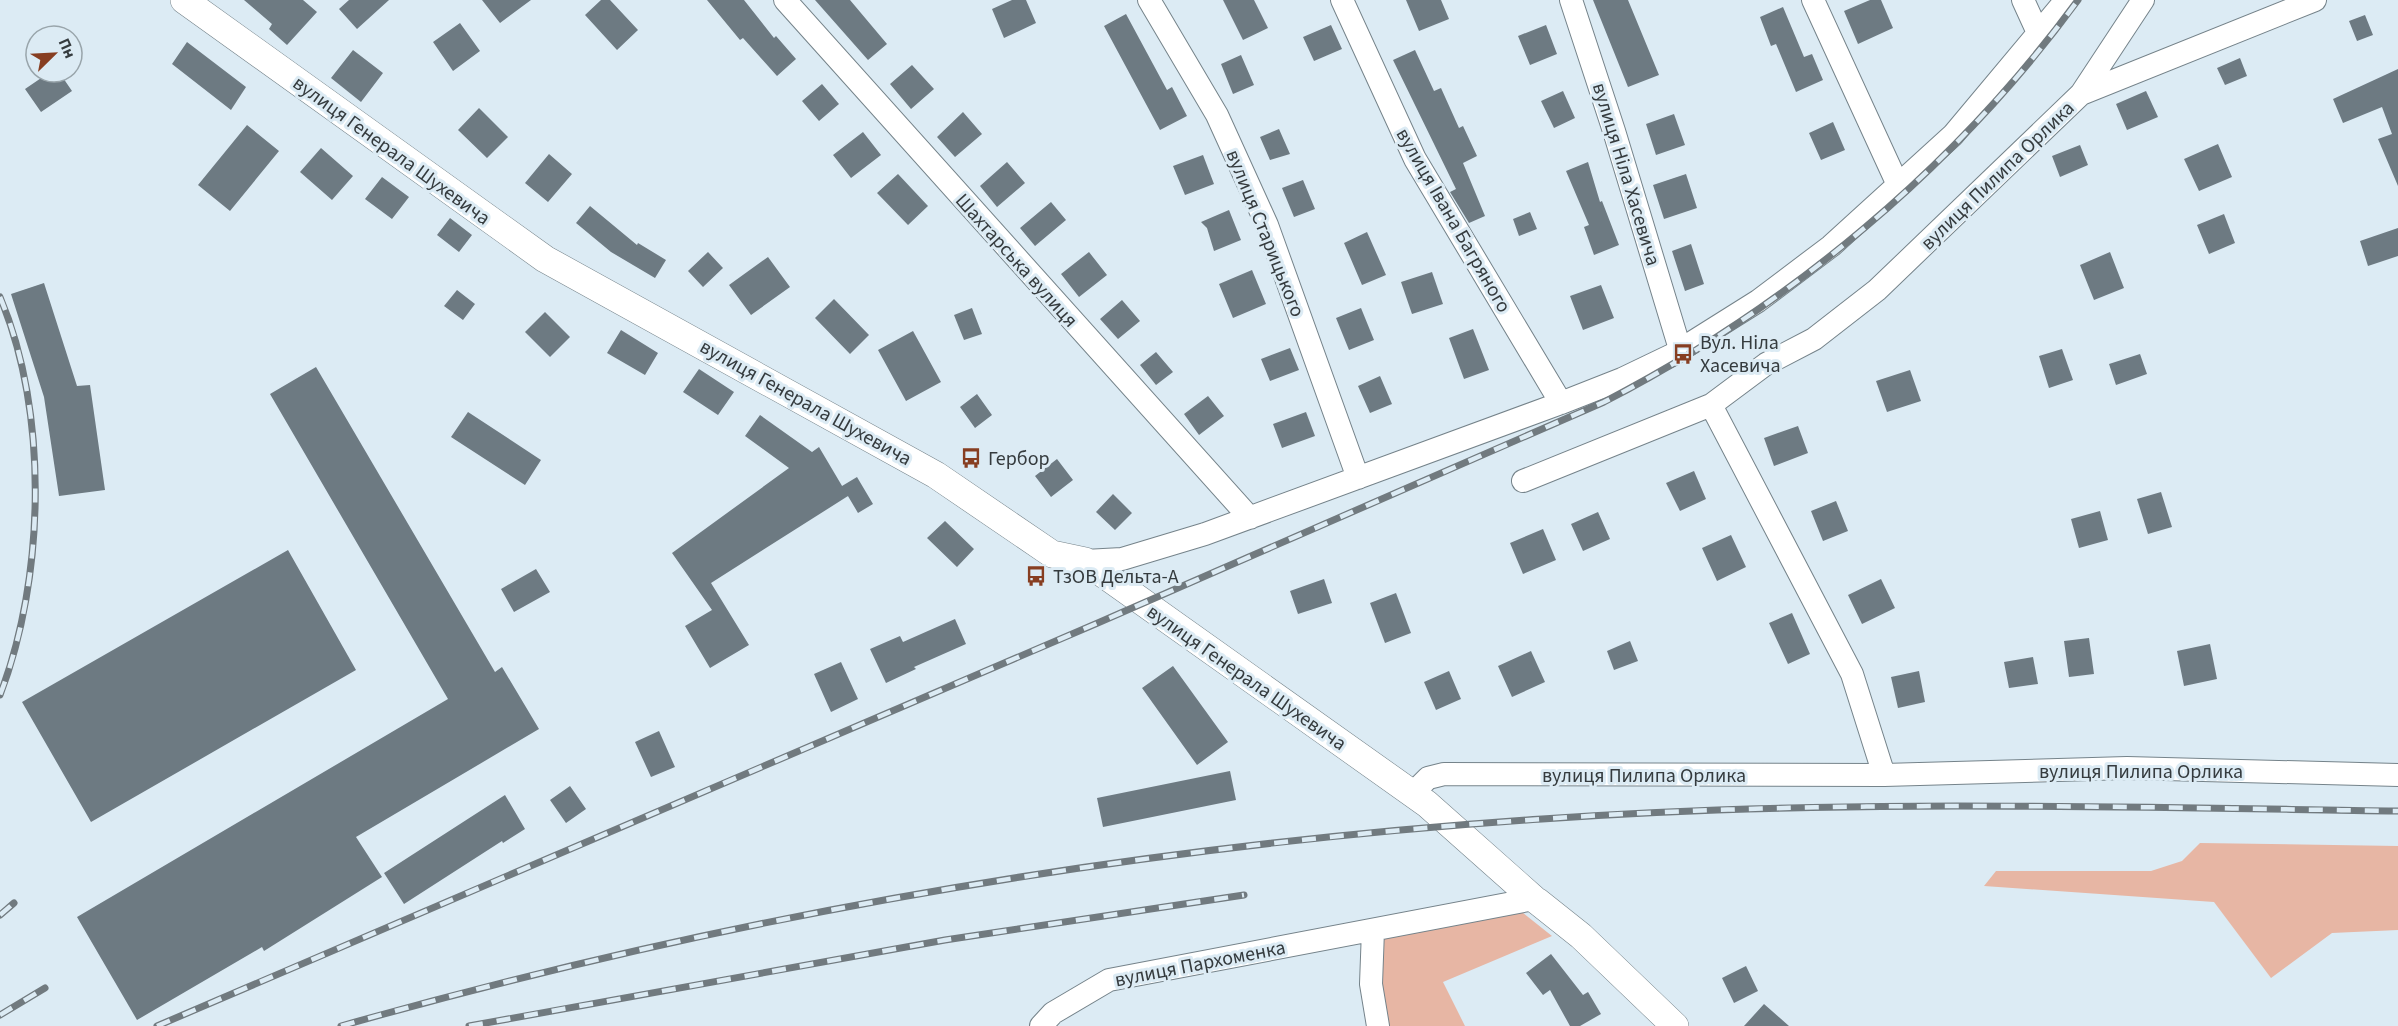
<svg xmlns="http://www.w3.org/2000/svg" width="2398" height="1026" viewBox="0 0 2398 1026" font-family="'Source Sans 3',sans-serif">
<rect width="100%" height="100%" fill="#dcebf4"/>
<path fill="#e7b6a4" d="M2200,843L2398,846V930L2332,933L2271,978L2214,902L1984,886L1996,871H2151L2182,861Z
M1518,909L1552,936L1443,982L1465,1026H1378L1372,942Z"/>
<path fill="#6d7a82" d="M244,0H303L317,12L287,45L269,29L272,24Z
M349,0H389L357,29L339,9Z
M482,0H531L500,23Z
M601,0H610L638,30L617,50L585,15Z
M707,0H744L774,38L776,36L796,59L777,76L743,38L740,40Z
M815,0H850L887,44L868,60Z
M1012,0H1026L1036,23L1004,38L992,9Z
M1223,0H1254L1268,28L1243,40Z
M1406,0H1441L1449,19L1419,31Z
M1593,0H1628L1659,75L1628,87Z
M1870,0H1881L1893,28L1858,44L1844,11Z
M1783,7L1804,57L1812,54L1823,80L1796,92L1776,44L1771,46L1760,17Z
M1126,14L1167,90L1172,87L1187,116L1160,130L1104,26Z
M2365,15L2373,35L2357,41L2349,21Z
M460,23L480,51L453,71L433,42Z
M1331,25L1342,49L1314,61L1303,37Z
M1546,25L1557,54L1530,65L1518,36Z
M187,42L246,87L231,110L172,64Z
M353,50L383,73L361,102L331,78Z
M1415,50L1434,91L1441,88L1459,128L1463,126L1477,156L1463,163L1485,216L1469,223L1450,192L1456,189L1393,60Z
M1241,55L1254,85L1233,94L1221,64Z
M2240,58L2247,76L2225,85L2217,68Z
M912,65L934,89L911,109L890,84Z
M2398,69V186L2378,139L2392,134L2382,107L2343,123L2333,99Z
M50,72H59L72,91L41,112L25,89Z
M822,84L839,104L819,121L802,101Z
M1563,91L1575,118L1554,128L1541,101Z
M2146,91L2158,117L2127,130L2116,104Z
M479,108L508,137L487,158L458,130Z
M963,112L982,134L955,157L937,137Z
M1674,114L1685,145L1656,155L1646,124Z
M1833,122L1845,150L1821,160L1809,133Z
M247,125L279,151L230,211L198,185Z
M1279,129L1290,154L1270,160L1260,137Z
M863,132L881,155L851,178L833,155Z
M2218,144L2232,177L2199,191L2184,159Z
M2080,145L2088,165L2060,177L2052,156Z
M321,148L353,176L332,200L300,172Z
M549,154L572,174L548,202L525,183Z
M1203,155L1214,184L1185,195L1173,166Z
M1007,162L1025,183L997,207L980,186Z
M1588,162L1600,202L1602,201L1619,245L1594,255L1584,227L1589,225L1566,171Z
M898,174L928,206L908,225L877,193Z
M1686,174L1697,208L1664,219L1653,185Z
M382,177L409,197L392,219L365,199Z
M1303,180L1315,209L1294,217L1282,188Z
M1051,202L1066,220L1035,246L1020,228Z
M590,206L637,245L638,243L666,260L655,278L611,252L576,223Z
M1229,210L1241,240L1214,251L1207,228L1201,222Z
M1530,212L1537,229L1519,236L1513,219Z
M2224,214L2235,243L2209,254L2197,225Z
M450,218L472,235L459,252L437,235Z
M2398,228V256L2368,266L2360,241Z
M1367,232L1386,275L1362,285L1344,243Z
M1691,244L1704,284L1685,291L1672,251Z
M708,252L723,268L703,287L688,271Z
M1089,252L1107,275L1079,297L1061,274Z
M2110,252L2124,288L2094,300L2080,265Z
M768,257L790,287L751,315L729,285Z
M1252,270L1266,304L1233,318L1219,284Z
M1432,272L1443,304L1412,314L1401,282Z
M44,283L77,386L90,385L105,490L59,496L44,397L11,294Z
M1601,285L1614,318L1583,330L1570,296Z
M457,290L475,304L463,320L444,306Z
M834,299L869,335L850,354L815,318Z
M1122,300L1140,321L1118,339L1100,319Z
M972,308L982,334L964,340L954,315Z
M1361,308L1374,340L1349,350L1336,318Z
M545,312L570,337L550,357L525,332Z
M1473,329L1489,370L1464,379L1449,338Z
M621,330L658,353L645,375L607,353Z
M913,331L941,382L906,401L878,350Z
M1290,348L1299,370L1270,381L1261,359Z
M2062,349L2073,380L2049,388L2039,356Z
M1156,352L1173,372L1156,385L1140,365Z
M2140,354L2147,374L2116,385L2109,364Z
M316,367L495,672L502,667L539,729L356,837L382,877L264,951L262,947L137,1020L77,917L448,699L270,394Z
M699,369L734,392L718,415L683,392Z
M1910,370L1921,401L1887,412L1876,381Z
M1380,376L1392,404L1370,413L1358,386Z
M977,394L992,415L975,428L960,407Z
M1208,396L1224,416L1199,435L1184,414Z
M468,412L541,460L525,485L451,437Z
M1306,412L1315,436L1282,448L1273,424Z
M760,415L812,452L819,447L848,496L711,583L749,645L710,668L685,626L712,610L672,553L789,468L745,436Z
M1798,426L1808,453L1774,466L1764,438Z
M1057,459L1073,480L1051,497L1035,476Z
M1694,471L1706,499L1680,511L1666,483Z
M857,477L873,504L858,513L842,486Z
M2161,492L2172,527L2148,534L2137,499Z
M1113,494L1132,513L1115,530L1096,512Z
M1836,501L1848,531L1823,541L1811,511Z
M2100,511L2108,540L2079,548L2071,519Z
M1598,512L1610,539L1583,551L1571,524Z
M945,521L974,549L957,567L927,538Z
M1543,529L1556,560L1523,574L1510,543Z
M1731,535L1746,567L1717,581L1702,548Z
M288,550L356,670L91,822L22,702Z
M536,569L550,592L514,612L501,589Z
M1324,579L1332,603L1298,614L1290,591Z
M1881,579L1895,608L1862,624L1848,595Z
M1396,593L1411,633L1385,643L1370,603Z
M1792,613L1810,654L1788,664L1769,623Z
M955,619L966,644L914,667L916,669L886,683L870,649L900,636L903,642Z
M2089,638L2094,674L2069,677L2064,641Z
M1630,641L1638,661L1614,670L1607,651Z
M2210,644L2217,679L2184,686L2177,651Z
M1531,651L1545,682L1512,697L1498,666Z
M2033,657L2038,684L2009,688L2004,662Z
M841,662L858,699L831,712L814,674Z
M1173,666L1228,742L1197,765L1142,688Z
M1449,671L1461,699L1436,710L1424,682Z
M1919,671L1925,702L1898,708L1891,677Z
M659,731L675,767L651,777L635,742Z
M1230,771L1236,800L1103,827L1097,798Z
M570,786L586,809L566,823L550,800Z
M505,795L525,829L503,843L502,841L404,904L384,873Z
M1551,954L1583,995L1588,992L1601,1014L1580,1026H1570L1550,990L1543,995L1526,973Z
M1746,966L1758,991L1734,1003L1722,978Z
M1764,1004L1789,1026H1744Z"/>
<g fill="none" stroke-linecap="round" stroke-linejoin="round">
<g stroke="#75838a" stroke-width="24">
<path id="minor" d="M785,0L1250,518
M1149,0L1217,115L1267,225L1358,478
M1342,0L1415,159L1561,403
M1571,0L1614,131L1680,349
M1813,0L1898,185
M2023,0L2039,35
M2081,94L2143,0
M1711,405L1852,674L1884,775
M1523,481L1711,405L1766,364L1814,339L1877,290L2081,94L2315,0
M1085,561L1122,559L1205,534L1561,403L1622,379L1672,355L1758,301L1831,246L1953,135L2066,0
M1412,794L1428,778L1444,774L1884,775L2127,768L2398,775
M1373,930L1371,984L1378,1026
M1041,1026L1053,1013L1109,980L1534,899L1537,901"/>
</g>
<g stroke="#75838a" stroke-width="28">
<path id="tertiary" d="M184,0L545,259L936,475L1052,554L1085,561L1427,804L1534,899
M1537,901L1581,936L1675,1026"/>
</g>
<use href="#minor" stroke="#fff" stroke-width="22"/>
<use href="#tertiary" stroke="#fff" stroke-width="27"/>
<g stroke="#717a7f" stroke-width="7">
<path id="rail" d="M0,297C49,413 45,578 0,695
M0,915L14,903
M0,1015L45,988
M157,1026L1100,622L1604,402C1788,307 1955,168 2078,0
M341,1026C732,915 1136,846 1542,819C1827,799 2113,807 2398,811
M469,1026L945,940L1244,895"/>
</g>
<use href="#rail" stroke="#dcebf4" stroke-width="4.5" stroke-dasharray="14" stroke-linecap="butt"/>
</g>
<defs>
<g id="bus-bare" transform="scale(1.62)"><path d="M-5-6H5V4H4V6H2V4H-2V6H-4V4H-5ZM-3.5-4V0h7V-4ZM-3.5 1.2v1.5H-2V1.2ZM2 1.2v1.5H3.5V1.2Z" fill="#873e21" stroke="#dcebf4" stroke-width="2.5" paint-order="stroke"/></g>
</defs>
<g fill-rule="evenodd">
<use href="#bus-bare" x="1683" y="354"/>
<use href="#bus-bare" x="971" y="458"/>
<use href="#bus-bare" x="1036" y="576"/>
</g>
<g text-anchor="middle" stroke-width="6" stroke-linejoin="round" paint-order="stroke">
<g font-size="20" fill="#353b3e" stroke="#dcebf4">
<text transform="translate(392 150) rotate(36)" y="7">вулиця Генерала Шухевича</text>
<text transform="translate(1627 174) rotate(73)" y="7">вулиця Ніла Хасевича</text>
<text transform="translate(1997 175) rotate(-44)" y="7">вулиця Пилипа Орлика</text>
<text transform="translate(1454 220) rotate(60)" y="7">вулиця Івана Багряного</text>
<text transform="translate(1266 233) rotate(68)" y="7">вулиця Старицького</text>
<text transform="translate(1017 260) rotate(48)" y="7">Шахтарська вулиця</text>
<text transform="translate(806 402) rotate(29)" y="7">вулиця Генерала Шухевича</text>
<text transform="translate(1247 677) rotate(35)" y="7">вулиця Генерала Шухевича</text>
<text x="2141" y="778">вулиця Пилипа Орлика</text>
<text x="1644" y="782">вулиця Пилипа Орлика</text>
<text transform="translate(1200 963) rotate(-11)" y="7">вулиця Пархоменка</text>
</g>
<g font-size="20" fill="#353b3e" stroke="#dcebf4" text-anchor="start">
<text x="1700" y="349">Вул. Ніла<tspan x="1700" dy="23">Хасевича</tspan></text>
<text x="988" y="465">Гербор</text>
<text x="1053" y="583">ТзОВ Дельта-А</text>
</g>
</g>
<g transform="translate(54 54) rotate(66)"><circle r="28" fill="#dcebf4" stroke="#99a5ab" stroke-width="1.5"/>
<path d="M0-4.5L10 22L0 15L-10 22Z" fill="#873e21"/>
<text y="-9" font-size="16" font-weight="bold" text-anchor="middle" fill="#353b3e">Пн</text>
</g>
</svg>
